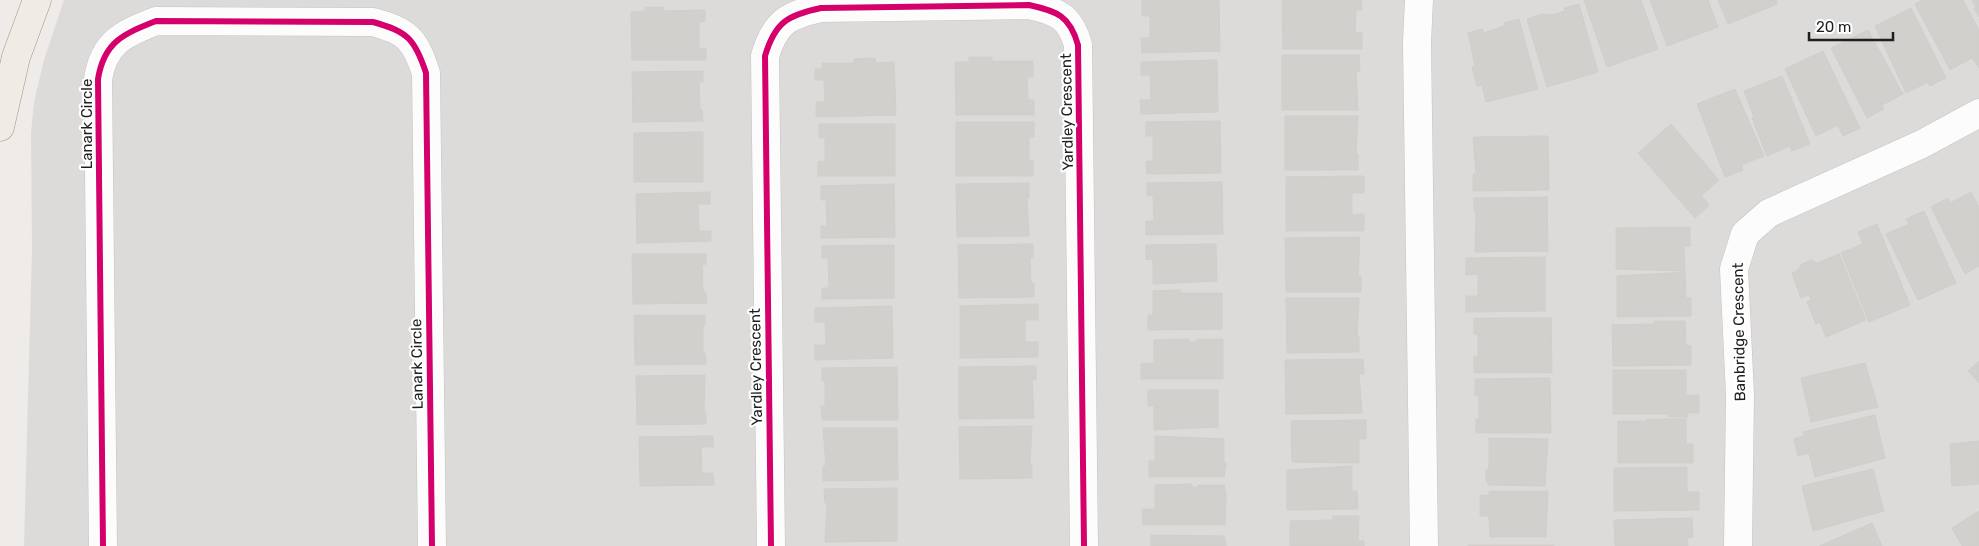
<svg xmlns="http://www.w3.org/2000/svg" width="1979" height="546" viewBox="0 0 1979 546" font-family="Rubik,sans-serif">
<rect width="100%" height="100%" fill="#eeebe8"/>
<path fill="#dddbda" d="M64,0H1979V546H24L32,249L31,133L34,102L44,60Z"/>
<path fill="#d2d0cd" stroke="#d1cdca" d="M1142,0H1219L1220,51L1142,53L1141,38H1150V16H1142Z
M1282,0H1361L1362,10H1356L1355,32L1362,33V49H1283Z
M1584,0H1641L1658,49L1607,67Z
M1650,0H1708L1718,27L1667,46Z
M1718,0H1776L1777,4L1728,24Z
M1923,0H1963L1979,30V68L1972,58L1950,70L1915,4Z
M1972,0H1979V17L1974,8L1976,7Z
M1579,4L1598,72L1547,87L1527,19L1542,14L1552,15L1565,11L1564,8Z
M645,7H664V11L705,10V21L699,22V49L706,48V60H632L631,12L645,11Z
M1911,8L1946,78L1930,86L1928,82L1906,93L1875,26Z
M1519,19L1538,89L1486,102L1482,85L1477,86L1472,67L1475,66L1468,33L1482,29L1484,33L1504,26V23Z
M1868,30L1903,94L1882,105L1884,109L1867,118L1831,48Z
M1823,51L1860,128L1843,136L1838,125L1816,136L1785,69Z
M1282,55H1359L1360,71H1356L1358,110H1282Z
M969,57H992V61H1033V77H1027L1028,100H1034V115H956L955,62H969Z
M875,58L876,63L894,62L896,115L816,117V102H825L824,80H815V69H822V63H854V59Z
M1217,60L1218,112L1141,114L1140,100H1151L1150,75H1141V62Z
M703,71V82H699L700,109L702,110L703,121L633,122L632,72Z
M1782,76L1810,144L1792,151L1790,146L1767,156L1752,118L1754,117L1744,91Z
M1735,89L1764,156L1741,165L1743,170L1725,177L1697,104Z
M1285,116H1358L1356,154H1358V170H1285Z
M1220,121L1221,173L1147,174L1146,161H1153V136H1146V122Z
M956,122H1034V137H1029V160H1033V176H956Z
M819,124H895V176H818V162L825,161V138H819Z
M1671,124L1719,180L1701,196L1709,205L1695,218L1638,153Z
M703,132V182H634V133Z
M1548,136L1549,190L1473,191V174H1476L1473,137Z
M1364,176V193H1352V215L1364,214V231H1286V177Z
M1222,182L1223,234L1146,235V221H1154L1153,195L1147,196V183Z
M1029,183V198H1027L1029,236L957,237L956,184Z
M894,184L895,237L821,238V226H827L826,200H821V186Z
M710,192V204H698L699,231H711V241L637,243L636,194Z
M1971,192L1979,207V266L1965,274L1931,207L1948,198L1950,203Z
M1547,197L1548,251L1475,252L1476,212H1474V198Z
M1924,211L1956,283L1918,300L1886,234L1909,224L1906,219Z
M1877,224L1910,305L1869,322L1841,253L1863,244L1858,232Z
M1690,227V246H1684L1685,271L1616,269V228Z
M1360,237L1358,276H1361V292H1286L1285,238Z
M1033,244V258H1030L1031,283H1034V297L959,298L958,245Z
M1216,244L1217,281L1153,284V259L1146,260V245Z
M894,245V298L822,299V288H829L828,258H822V246Z
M632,254H706V264L702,265L703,292H706L707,303L633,304Z
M1839,254L1866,320L1826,337L1820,322L1816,324L1807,302L1811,300L1809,295L1801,298L1792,273L1797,271L1802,264L1811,260L1817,263Z
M1545,257V311L1466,312V296H1478V274L1466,275V258Z
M1685,272L1686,298H1691V316L1617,317V276Z
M1180,290V293H1222V329L1148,330V315H1153V291Z
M1286,298H1359L1357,337H1359V352L1287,353Z
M1038,304V320H1025V342H1038V357L960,358V306Z
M892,306L893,358L815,360V345H826L825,322H815V308Z
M634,315H705V325H703V353H705L706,364L635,365Z
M1474,318H1551L1552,373H1474V357H1478V335L1474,334Z
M1655,321H1685L1686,345L1691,346V365L1613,366L1612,325L1654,324Z
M1189,339V342H1197V339H1223V379H1141V364L1154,363V340Z
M1363,359L1364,374H1359L1362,413L1286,414L1285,360Z
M1979,361V383L1968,371Z
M1865,363L1878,407L1811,422L1801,378Z
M1036,366V380H1032L1034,418L959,419V367Z
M897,367L898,420H822L821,406H825V381H822V368Z
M1613,370H1686V395H1699V413H1688V417H1668V414H1613Z
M705,375L704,413H706V424L637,425L636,376Z
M1550,378L1551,433H1476V419H1479V396H1475V379Z
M1148,390H1218V427L1154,430V406H1148Z
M1875,415L1885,458L1815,477L1809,453L1798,456L1794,439L1805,436L1803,432Z
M1646,419H1686V444H1693V463H1618V421H1646Z
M1366,420V439H1359V463L1292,462L1291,421Z
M1032,426L1030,464L1032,465V478L960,479L959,427Z
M823,428H897L898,480L823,481V466H826Z
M713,436V447H701L702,473H713L714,485L640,486L639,437Z
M1155,436L1224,439V463H1226L1224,477H1149V461H1155Z
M1489,438L1548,439L1545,486L1489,485L1486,480V471L1489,467Z
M1979,441V484L1952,486L1950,444Z
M1352,466V491H1357L1358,509L1287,510V470Z
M1687,467V492H1699V510L1614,511V468Z
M1873,469L1884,511L1813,531L1802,486Z
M1192,484V487H1198V485H1224L1226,496L1225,525H1143L1142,509H1155V485Z
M897,488V541L825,542L827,503H825L824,489Z
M1489,491H1548L1546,537H1490L1489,516H1480V495H1489Z
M1979,511V546H1962L1952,528Z
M1332,516H1359L1358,541H1364V546H1290V521L1333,520Z
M1692,518L1693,537L1687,538L1688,546H1615L1614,520Z
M1872,523L1882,546H1819Z
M1151,535L1224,536L1226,546H1151Z
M1468,545H1554V546H1468Z"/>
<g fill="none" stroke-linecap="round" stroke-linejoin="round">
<g stroke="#c5c3c2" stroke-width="29">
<path id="street" d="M1419,0L1417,42L1424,546
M103,546L98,79C104,42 123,34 156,21L373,22C407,31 415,39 426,73L432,546
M771,546L765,56C775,22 788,15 821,8L1029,5C1057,11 1070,16 1078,45L1084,546
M1738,546L1740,395L1734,269L1745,234L1769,213L1922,144L1979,113"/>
</g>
<g stroke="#a49685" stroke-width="29">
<path id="primary" d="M0,127L16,57L37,0"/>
</g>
<use href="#street" stroke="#fcfcfc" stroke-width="28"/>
<use href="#primary" stroke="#f1ebe5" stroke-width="28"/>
<g stroke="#fff" stroke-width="9">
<path id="cycleway" d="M103,546L98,79C104,42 123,34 156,21L373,22C407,31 415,39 426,73L432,546
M771,546L765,56C775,22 788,15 821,8L1029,5C1057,11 1070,16 1078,45L1084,546"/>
</g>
<use href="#cycleway" stroke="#d6006c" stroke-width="6"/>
</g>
<g text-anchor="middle" stroke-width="4.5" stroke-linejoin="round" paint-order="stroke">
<g font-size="15" fill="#1f1f1f" stroke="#fff">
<text transform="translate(1067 112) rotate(-91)" y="5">Yardley Crescent</text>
<text transform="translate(87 124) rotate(-90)" y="5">Lanark Circle</text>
<text transform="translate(1739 332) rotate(-91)" y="5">Banbridge Crescent</text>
<text transform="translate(417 364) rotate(-91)" y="5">Lanark Circle</text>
<text transform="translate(756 367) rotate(-91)" y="5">Yardley Crescent</text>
</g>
</g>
<path d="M1809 32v8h84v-8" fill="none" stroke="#1f1f1f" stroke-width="2.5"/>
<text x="1816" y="32" font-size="15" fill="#1f1f1f" stroke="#ffffff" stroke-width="4" paint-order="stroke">20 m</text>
</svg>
